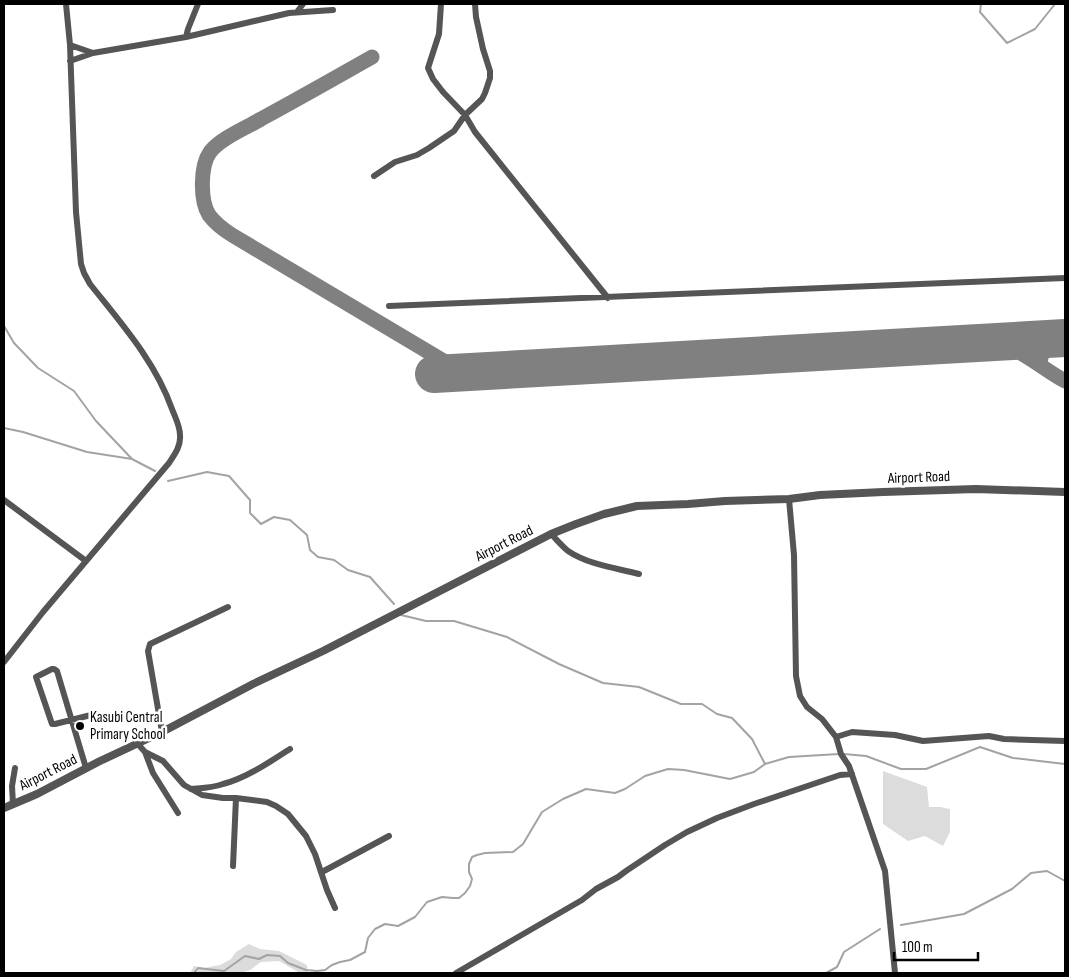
<svg xmlns="http://www.w3.org/2000/svg" width="1069" height="977" viewBox="0 0 1069 977" font-family="'Sofia Sans Condensed',sans-serif">
<rect width="100%" height="100%" fill="#fff"/>
<path fill="#dcdcdc" d="M883,771L927,787L929,807H940L950,809V832L943,846L925,836L908,841L883,824Z
M249,944L260,949L279,951L307,965L308,973L298,972L279,961L261,962L250,970L241,973H190L194,966L204,968L220,965L231,959L236,952Z"/>
<g fill="none" stroke-linecap="round" stroke-linejoin="round">
<path stroke="#a3a3a3" stroke-width="2" d="M981,4L980,12L1007,43L1035,29L1055,4
M4,326L14,343L38,368L74,391L96,421L132,459
M4,428L23,432L87,452L132,459L155,471
M168,481L207,472L229,476L250,500V513L261,524L274,517L290,520L307,535L310,550L318,557L334,560L348,570L370,577L394,604
M401,615L426,621H454L507,637L559,664L603,683L639,687L681,704H702L717,714L732,718L752,739L765,764
M844,754L866,756L901,769H926L980,747L1013,758L1065,764
M901,925L964,914L1012,889L1031,873L1047,871L1065,881
M194,973L198,968L224,971L245,956L259,959L267,955L280,956L288,963L306,970L317,971L325,970L332,965L340,962L350,960L365,952L368,938L375,929L385,924L398,926L415,917L427,902L442,897L453,898H459L465,893L470,886L472,879L469,872V864L472,857L477,855L485,853L513,852L523,844L542,812L563,799L586,789L615,793L625,789L645,776L668,769L684,770L730,779L754,772L765,764L789,757L839,754
M826,973L837,967L844,952L880,929"/>
<path stroke="#808080" stroke-width="15" d="M372,57C335,78 298,99 261,119C246,128 221,138 210,152C200,166 200,201 209,215C215,223 224,230 232,235L462,372
M993,342C1021,348 1041,368 1065,381
M1040,365C1041,350 1046,344 1060,339"/>
<path stroke="#808080" stroke-width="38" d="M434,374L1065,338"/>
<path stroke="#555" stroke-width="6" d="M441,4L439,34L428,68L433,79L443,92L465,115L475,132L608,298
M297,12L303,4
M186,37L188,29L198,4
M70,45L93,53
M70,61L93,53L186,37L289,13L333,10
M374,176L395,162L417,155L429,148L454,131L465,115L482,99L485,93L490,78V71L483,49L476,17L475,4
M389,306L1065,278
M789,499L794,555L796,676L800,696L807,707L822,719L836,737
M4,500L86,561
M551,534C557,540 562,546 568,551C589,565 616,568 639,574
M4,662L43,612L169,463C175,454 181,446 180,435C180,426 175,417 172,409C155,361 121,323 90,284L84,273L81,264L76,212L70,45L66,4
M162,732L148,651L150,644L228,607
M137,743L145,752L163,761L184,785L202,795L223,798H236L267,802L276,806L288,814L306,836L315,854L327,890L335,908
M145,752L153,773L178,813
M86,768L57,671L54,669H52L36,677L52,724H55L95,714
M191,789C202,788 212,788 223,784C246,778 270,762 290,749
M13,804L12,786L15,768
M233,866L236,798
M322,872L389,836
M456,973L582,900L596,889L618,877L626,871L665,845L687,832L717,818L754,804L840,775L852,774
M895,973L885,871L849,766L841,754L836,737L852,732L895,735L923,741L989,736L1004,739L1065,741"/>
<path stroke="#555" stroke-width="8" d="M4,808L37,794L100,761L162,732L253,684L323,651L551,534L576,524L604,514L637,506L688,504L725,501L789,499L820,495L883,492L976,489L1065,492"/>
</g>
<circle fill="#000" stroke="#fff" stroke-width="2" cx="80" cy="726" r="5"/>
<g text-anchor="middle" stroke-width="5" stroke-linejoin="round" paint-order="stroke">
<g font-size="15" fill="#000" stroke="#fff">
<text transform="translate(919 477) rotate(-2)" y="5">Airport Road</text>
<text transform="translate(504 543) rotate(-27)" y="5">Airport Road</text>
<text transform="translate(48 772) rotate(-27)" y="5">Airport Road</text>
</g>
<g font-size="15" fill="#000" stroke="#fff" text-anchor="start">
<text x="90" y="722">Kasubi Central<tspan x="90" dy="17">Primary School</tspan></text>
</g>
</g>
<rect width="1069" height="977" fill="none" stroke="#000000" stroke-width="10"/>
<path d="M894 952v8h84v-8" fill="none" stroke="#000000" stroke-width="2.5"/>
<text x="902" y="952" font-size="15" fill="#000000" stroke="#ffffff" stroke-width="4" paint-order="stroke">100 m</text>
</svg>
